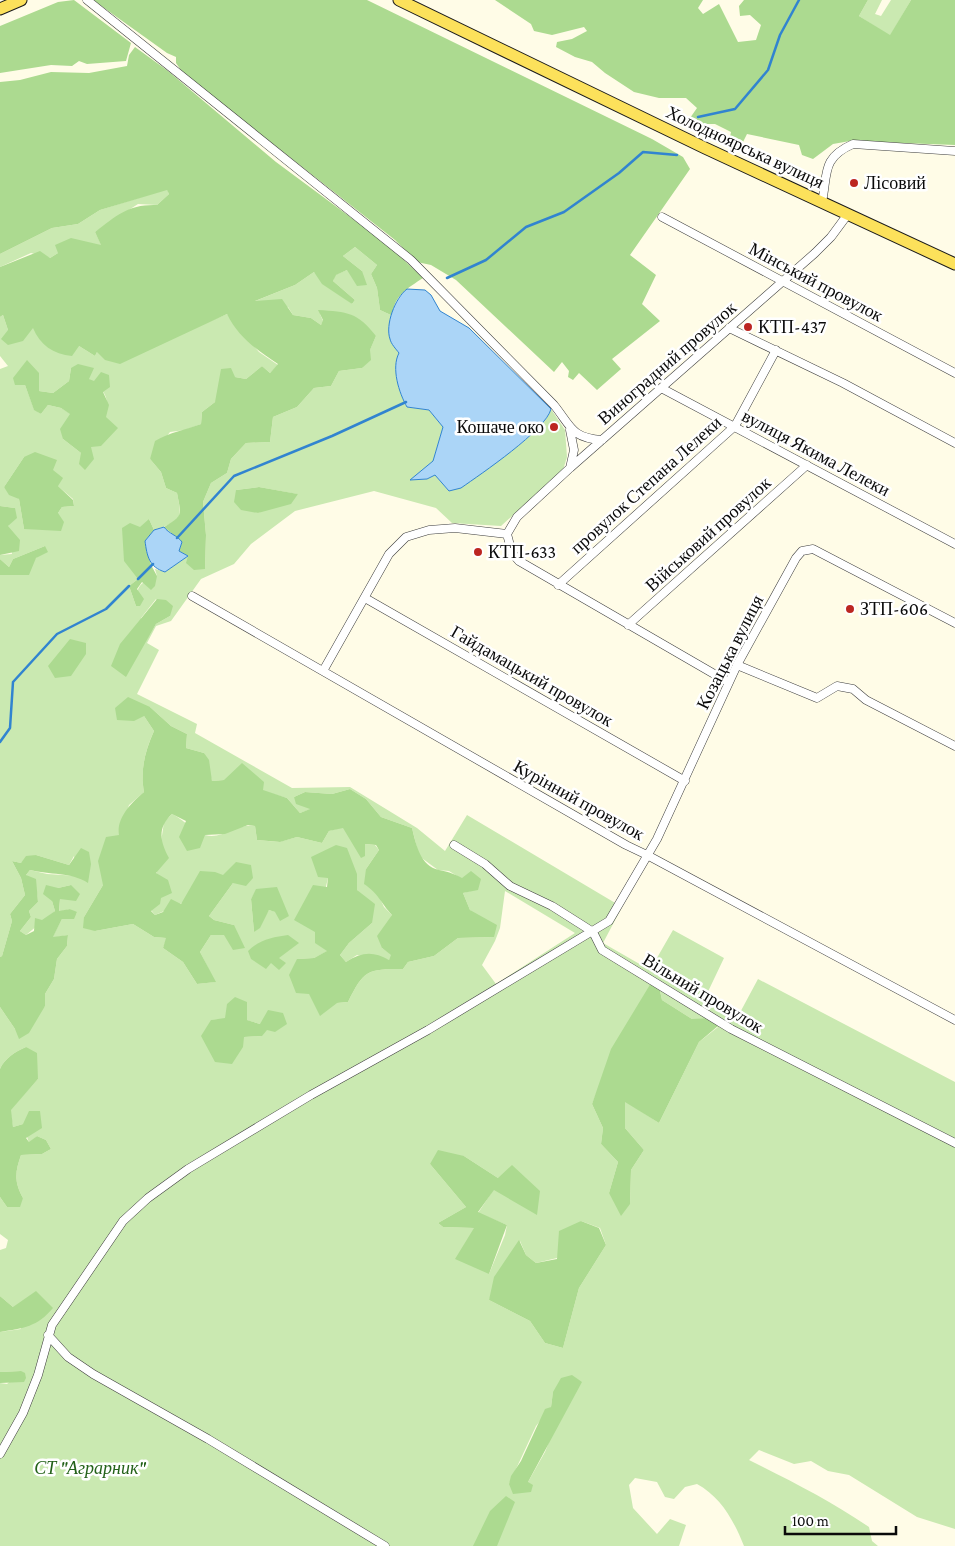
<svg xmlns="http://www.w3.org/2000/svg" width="955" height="1546" viewBox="0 0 955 1546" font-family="'Crimson Pro',serif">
<rect width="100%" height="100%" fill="#fffce7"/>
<path fill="#cae9b1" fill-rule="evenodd" d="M868,0H882L875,14L881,16L891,0H911L890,36L859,16Z
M167,189L169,194L157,205L138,204L95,232L102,246L58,253L50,258L31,253L0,267V254L52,228L78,224L100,210Z
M355,247L377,265L371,274L377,288L380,310L393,316L390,326L399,353C391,368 399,393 407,407L429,410L443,427L433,461L411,480L427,479L435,475L449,491C473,478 545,434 551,409L565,430L567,457L563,470L501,526L452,523L436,508L374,491L295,511L251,544L234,564L201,579L171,621L156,626L147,643L159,650L137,694L197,724L195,733L292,788L350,787L417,828L445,851L467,815L622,907L603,943L650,970L673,930L724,958L704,1000L736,1020L758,979L955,1082V1529L917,1517L849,1475L828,1471L811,1461L794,1464L759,1450L749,1460C791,1481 831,1501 869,1527L872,1541L878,1546H744C734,1521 721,1497 697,1484L685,1487L674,1499L665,1497L657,1482L635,1478L629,1485L633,1508L657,1534L670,1519L686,1525L679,1546H0V1383L7,1384L21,1371L0,1372V1332L21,1329L13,1307L0,1296V1250L6,1248L8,1240L0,1234V1197L7,1207L23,1198C14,1182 15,1172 21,1155L42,1154L51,1149L46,1140L37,1136L29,1143L23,1124L13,1127L10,1110L38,1079L26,1047C16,1051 4,1059 0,1069V1007L15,1029L45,1006V994L54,979L57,959L67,946L68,935L52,938L62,919L77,913L70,909L59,912L60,899L71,885L58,888L52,901L55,911L26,935L20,931L31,917L29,911L38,902L37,893L26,875L30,870L47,874L78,876L74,856L69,865L36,855L21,863L12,861L21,878L25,895L10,914L12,921L2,956L0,957V575L36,558L45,546L13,559L9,567L0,559V555L12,554L8,526L15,508L0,506V369L8,366L0,356V317L3,315L8,330L33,327L79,346L95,356L97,352L187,331L227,314L259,352L278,365L270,373L262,366L246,379L235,377L215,402L202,412L201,424L185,430L170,432L150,459L161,472L166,488L177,493C183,521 180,521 154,530L149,519L138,579L129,586L136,606C137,585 138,584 157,576L155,569L165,572L188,556L205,569L206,535L203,502L211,483L227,473L231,459L246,443L270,442L273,417L297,407L314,388L331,386L339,371L362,368L376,336L320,314L323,321L321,325L311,318L293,315L288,307L253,302L295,285L314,272L352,304L355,300L333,281L335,275L347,270L362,271L343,256ZM71,368C99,386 119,392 99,430C94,440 91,447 81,453L63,439L71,414L61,408L48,405L41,414L34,409L25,385L39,373V391L53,393L69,381ZM24,457L73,499L74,506L62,507L58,513L24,529L19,499L4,487ZM259,487L297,494H298L258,513L247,509L236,490ZM156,599L170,616L156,624L144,644L141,618ZM150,707L171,726L187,734L186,748L204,753L212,781L224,780L287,798L300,813L311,809L294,797L305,792L332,794L350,789L366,799L381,817L412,828L419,856L438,870L449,871L478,889L463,893L470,910L494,937L458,938L434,956L408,962L403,969C367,969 364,970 348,1002L337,1003L309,994L297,959L314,958L328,951L315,932L328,878L357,874V890L372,923L349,943L340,955L346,962L357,955L389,960L392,955L382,948L392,915L384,907L366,869L379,850L375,845L365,844L343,827L329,831L322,843L297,837L279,842L257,840L255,826C239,822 223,840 205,835C197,833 181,818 172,814L164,822L151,910L155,915L180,904L223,876L233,883L209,916L214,920L234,925L224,935H211L200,952L215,982L197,984L183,962L163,948L167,938L154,937L133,924L95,931L84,917L103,885L129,805L144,792C140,771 145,750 154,731L144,716ZM257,889L289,916L269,910L254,932L251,899ZM505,891L575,933L496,984L482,965L495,941L500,928ZM660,991L662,1000L692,1019L718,1027L699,1042L659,1123L625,1101V1128L644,1150L631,1170L630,1204L609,1193L618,1162L601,1144L603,1128L592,1104L602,1079ZM225,1019L246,1020L260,1024L262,1036L243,1037L211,1020ZM464,1156L498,1178L494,1189L478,1213L507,1225L505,1235L489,1274L474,1228L443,1227L438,1223L466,1207L430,1164ZM581,1221L600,1228L606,1245L579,1288L563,1348L545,1343L530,1321L489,1300L520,1241L526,1255L536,1263L557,1258ZM553,1392L551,1437L545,1452L528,1482L509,1484L536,1426L551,1407Z"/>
<path fill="#acda90" d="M74,0L131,43L126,61L87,64L79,61L72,66L51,65L0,73V26L58,2Z
M93,0H367L652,139L683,157L690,169L630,255L656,275L642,304L660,321L612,359L621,369L597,390L579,373L573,380L568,377L569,371L562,362L554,372L456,280L431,265L417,262L395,240L183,73L176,63V57L167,53Z
M495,0H703L698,8L703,14L719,4L738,42L756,40L761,25L750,15L740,16L739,6L744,0H868L859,16L890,35L911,0H955V145L850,141L833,144L813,159L802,155L799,145L747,134L738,152L728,147L731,132L715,124H700L690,118L697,108L686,98H659L634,92L605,73L592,62L575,57L556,47L557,42L572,39L587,31L584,27L552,35L534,31L531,24Z
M135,47L168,71L276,162L388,245L423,278C408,288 392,297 393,316L380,310L377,288L371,274L377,265L355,247L343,256L362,271L367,285L357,286L347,270L336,275L333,281L355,300L352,304L322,284L314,272L295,285L255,301L282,299L293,315L311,318L321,325L323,320L318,310C348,312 357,312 376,336L370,350L371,360L362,368L339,371L331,386L314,388L297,407L273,417L270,442L246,443L231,459L227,473L211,483L203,502L206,535L205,569L194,570L186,563L188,556L179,551L182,542L164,527C184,516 181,514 177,493L166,488L161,472L150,459L155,441C170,432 185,430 201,424L202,412L215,402L221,369L231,368L235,377L246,379L262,366L270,373L278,364C257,350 238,337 227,314L120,364L105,360L97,352L95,356L79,346L72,356C53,354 40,345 33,328L23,341L8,345L1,339L8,330L3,315L0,317V267L40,251L50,258L58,253L55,245L71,238L101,245L95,232C117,215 129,204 157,205L169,194L167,190L100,210L78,224L52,228L0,254V82L20,80L51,72L89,73L127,66L129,55Z
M27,360L39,373V391L53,393L69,381L71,368L78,364L94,368L89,379L94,381L101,372L109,375L110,387L103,392L109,405L106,417L118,428L101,446L91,447L94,459L85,470L79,464L81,453L63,439L60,429L70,414L61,408L48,405L41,414L34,410L25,385H15L13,378Z
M35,452L57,460L53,470L63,478L58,486L73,500L74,506L62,507L58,513L64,522L61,531L24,529L19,499L9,495L4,487L24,457Z
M259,487L298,494L291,504L258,513L241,510L234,502L236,490Z
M0,506L15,508L17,518L8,526L20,540L19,551L0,555Z
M149,519L154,530L145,541L151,565L157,576L155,586L151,590L142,582L137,589L144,599L140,606H136L129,586L138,579L124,561L122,528L130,523L140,527Z
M45,546L48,552L36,558L29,575H0V559L9,567L13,559Z
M157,599L166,600L173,606L170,616L156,624L126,677L111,666L120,644Z
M70,639L86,643V654L71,676L55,678L48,666Z
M128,697L150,707L171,726L187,734L186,748L204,753L209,760L212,781L224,780L242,763L264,782L263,790L287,798L300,813L310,809L296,804L294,797L305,792L332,794L350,789L366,799L381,817L412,828C416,844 420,866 439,870C449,872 454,874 462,878L471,871L481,879L478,890L463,893L470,910L497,925L494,937L458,938L434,956L408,962L403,969C367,969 364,970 348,1002L337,1003L320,1016L309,994L296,993L289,975L297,959L314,958L327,951L315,943V932L294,920L313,885L327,887L328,878L318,877L311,857L336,845L347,848L357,874V890L375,904L372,923L349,943L340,955L346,962C362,952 373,951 389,960L391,955L382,948L377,936L392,915C380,902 379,894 364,884L366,869L379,850L376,845L365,844V856L361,858L343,828L329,831L322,843L297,837L280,842L257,840L255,826L248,825L225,834L205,835L200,848L187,851L179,837L186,821L172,814C157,828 160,841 169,858L156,873L168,880L172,893L161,898L160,904L151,911L155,915L163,912L171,899L181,904L200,871L215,872L223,875L236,862L251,865L253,878L246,886L233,883L209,916L214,920L234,925L245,948L233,950L224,935H211L200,952L216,982L197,984L183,962L163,948L166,938L154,937L133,924L95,931L83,928L84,917L103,885L98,861L106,837L119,835C116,818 132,802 144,792C140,770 145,751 154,731L144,716L134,721L117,720L115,708Z
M81,848L89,852L91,864L88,883C72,872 49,875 30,870L26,875L36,879L38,902L29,911L31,917L20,931L26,935L34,931L35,918L42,920L55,911L52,901L43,894L46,885L58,888L71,885L80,894L76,901L60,899L59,911L70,909L77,912L74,919H62L53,937L68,935L67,946L57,959L54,979L45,994V1006L29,1033L19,1039L15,1029L0,1007V957L2,956L12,921L10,914L25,895L21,878L12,861L21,863L26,856L36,855L69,865Z
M277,887L289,916L280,921L275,912L269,910L260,928L254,932L251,899L256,889Z
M288,935L299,943L279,958L286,963L279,970L271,963L266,969L251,959L248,951C259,940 273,937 288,935Z
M651,983L660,991L662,1000L692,1019L712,1018L718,1026L699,1042L659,1123L625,1102V1128L644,1150L631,1170L630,1204L621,1216L609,1193L618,1162L601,1144L603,1128L592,1104L611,1049Z
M235,997L247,1002V1020L260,1024L268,1010L283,1013L287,1024L275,1032L267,1030L262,1036L244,1037L243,1047L232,1064L215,1062L201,1036L211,1020L225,1018L227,1004Z
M26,1047L37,1053L38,1079L11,1110L13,1127L23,1124L29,1111H40L42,1128L26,1138L29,1142L37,1136L46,1140L51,1149L42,1154L21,1155C15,1172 14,1182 23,1198L20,1207H7L0,1197V1069C4,1059 16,1051 26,1047Z
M438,1150L464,1156L498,1178L512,1165L540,1191L537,1215L494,1190L478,1212L507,1225L489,1274L455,1259L474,1228L443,1227L438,1223L466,1207L430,1164Z
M581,1221L599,1228L606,1245L579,1288L563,1348L545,1343L530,1321L489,1300L494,1277L519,1240L526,1255L536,1263L557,1259L559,1231Z
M36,1291L53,1308C37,1327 24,1328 0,1332V1296L13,1307Z
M21,1371L25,1373L26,1378L24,1382L0,1383V1372Z
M572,1375L582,1382L528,1482L533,1485L531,1492L513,1494L509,1484L511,1476L521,1461L545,1409L551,1407L553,1392L561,1378Z
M506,1496L515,1502L497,1546H473L490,1511Z"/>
<path fill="#abd5f7" stroke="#3184d0" d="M407,289L425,290L431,295L440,311L469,328L551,409C546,430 481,474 461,488L449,491L435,475L427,479L410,480L433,461L443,427L429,410L407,407C399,393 391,368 399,353C396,349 391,344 390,339C385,325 395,298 407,289Z
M164,527C169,534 177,535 182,542L179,551L188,556L165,572C149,567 147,556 145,541L154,530Z"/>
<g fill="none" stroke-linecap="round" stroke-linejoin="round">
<path stroke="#3184d0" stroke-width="2.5" d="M698,117L735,109L768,70L780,35L799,0
M447,278L486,260L526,227L564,212L619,173L643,152L677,155
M177,538L234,476L332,436L406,402
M138,579L153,564
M0,742L10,728L13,682L57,634L106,609L129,586"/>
<g stroke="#3d3d3d" stroke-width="9">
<path id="minor" d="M87,0L411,260L554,405C571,426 571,438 602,440
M822,202C828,174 821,158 853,144L955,151
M662,217L955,373
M729,328L843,383L955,443
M663,389L955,544
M570,468L574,450L570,430
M558,585L735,426L776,350
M192,596L626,845L647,855L955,1020
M365,598L685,781
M628,625L807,465
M737,665L817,698L837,686L853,689L866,700L955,746
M323,671L389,554L406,537L429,530L455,528L507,534
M728,682L519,561L512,553L507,534L517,517L570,468L815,253L831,237L848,214
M454,845L485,864L510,886L552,906L593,932L602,950L731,1029L955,1143
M48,1335L68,1357L93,1374L208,1439L385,1546
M0,1454L23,1413L38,1375L52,1325L123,1221L148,1198L188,1169L311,1095L428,1030L609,921L657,839L737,665L796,558L802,551L813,549L955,623"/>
</g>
<g stroke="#1b1b1b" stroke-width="13">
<path id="primary" d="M399,0L705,148L955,264
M0,9L21,0"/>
</g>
<use href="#minor" stroke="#fff" stroke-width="8"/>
<use href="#primary" stroke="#fce15b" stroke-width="11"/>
</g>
<g fill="#bc2621" stroke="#fff" stroke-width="2">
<circle cx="854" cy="183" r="5"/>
<circle cx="748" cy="327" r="5"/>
<circle cx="554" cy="427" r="5"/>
<circle cx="478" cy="552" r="5"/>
<circle cx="850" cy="609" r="5"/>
</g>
<g text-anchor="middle" stroke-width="5" stroke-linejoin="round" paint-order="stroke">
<g font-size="18" fill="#0a0a0a" stroke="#fff">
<text transform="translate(745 147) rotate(25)" y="6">Холодноярська вулиця</text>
<text transform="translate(816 282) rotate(28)" y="6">Мінський провулок</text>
<text transform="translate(667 363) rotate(-41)" y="6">Виноградний провулок</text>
<text transform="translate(816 453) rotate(28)" y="6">вулиця Якима Лелеки</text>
<text transform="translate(646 485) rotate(-42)" y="6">провулок Степана Лелеки</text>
<text transform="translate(708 534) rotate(-42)" y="6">Військовий провулок</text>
<text transform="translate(730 652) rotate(-63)" y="6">Козацька вулиця</text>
<text transform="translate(532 676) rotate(30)" y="6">Гайдамацький провулок</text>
<text transform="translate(579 800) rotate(29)" y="6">Курінний провулок</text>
<text transform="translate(703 993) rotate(31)" y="6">Вільний провулок</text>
</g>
<g font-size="18" fill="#0a0a0a" stroke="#fff" text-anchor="start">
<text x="864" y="189">Лісовий</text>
<text x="758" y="333">КТП-437</text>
<text x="544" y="433" text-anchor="end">Кошаче око</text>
<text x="488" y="558">КТП-633</text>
<text x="860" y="615">ЗТП-606</text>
</g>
<g font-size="18" font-style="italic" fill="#24621a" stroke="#fff">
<text x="90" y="1474">СТ "Аграрник"</text>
</g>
</g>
<path d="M785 1526v8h111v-8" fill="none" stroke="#0a0a0a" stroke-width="2.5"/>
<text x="792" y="1526" font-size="15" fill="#0a0a0a" stroke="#ffffff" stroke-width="4" paint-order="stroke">100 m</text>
</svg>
